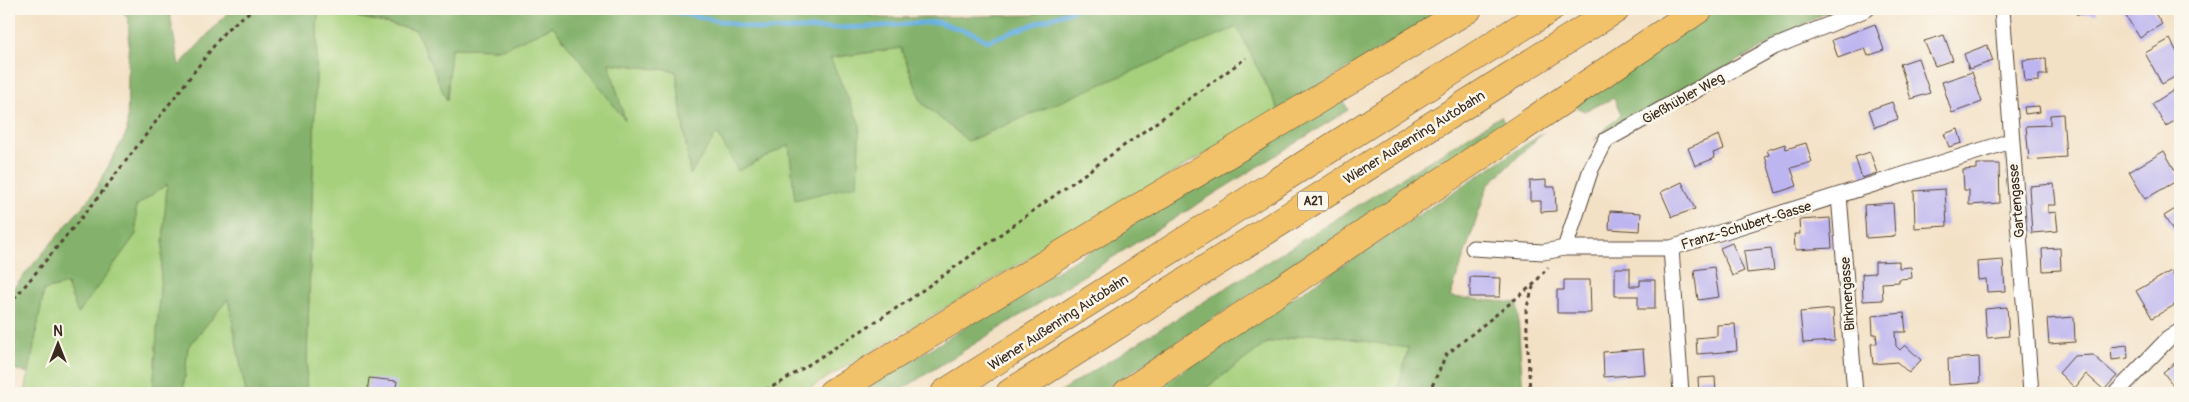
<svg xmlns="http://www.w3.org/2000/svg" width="2189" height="402" viewBox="0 0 2189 402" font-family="Pangolin,sans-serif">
<rect width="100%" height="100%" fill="#fbf7ec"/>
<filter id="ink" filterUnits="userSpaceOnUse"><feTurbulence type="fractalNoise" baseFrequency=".02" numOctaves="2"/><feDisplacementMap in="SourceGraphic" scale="10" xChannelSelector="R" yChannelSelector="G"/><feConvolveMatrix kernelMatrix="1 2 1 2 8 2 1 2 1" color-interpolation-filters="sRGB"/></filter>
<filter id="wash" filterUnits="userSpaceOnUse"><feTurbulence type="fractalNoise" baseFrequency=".0096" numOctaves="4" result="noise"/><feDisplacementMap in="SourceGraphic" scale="20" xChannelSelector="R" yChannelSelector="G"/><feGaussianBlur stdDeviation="1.12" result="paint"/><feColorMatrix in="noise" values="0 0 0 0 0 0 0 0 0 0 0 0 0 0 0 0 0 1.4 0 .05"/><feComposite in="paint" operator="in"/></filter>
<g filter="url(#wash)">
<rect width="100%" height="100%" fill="#f3e1c6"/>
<path fill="#a6d07c" stroke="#707d4d" d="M318,9H355L358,17L416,30L447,99L451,48L502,49L553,26L624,118L608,63L676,71L690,174L717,132L790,145L795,200L860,125L830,58L901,48L922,103L968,141L1237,26L1279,110L801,393H306Z
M167,184L153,393H25L44,290L67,284L78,313L136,234V206Z
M228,299L246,393H183L188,347Z
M1314,333L1409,348L1397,393H1199L1267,343Z"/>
<path fill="#84b26c" stroke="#606e45" d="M121,9H169L179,66L231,9H318L306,393H246L228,299L188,347L183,393H153L167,184L136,206V234L78,314L67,284L44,290L29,373L9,368V293L93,194L127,132L129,21Z
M360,9H841L883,18L1033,15L1047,9H1447L1279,110L1237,27L968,141L922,103L901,48L830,58L860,125L857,185L795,200L789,145L738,171L717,133L690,175L676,71L609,63L625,120L553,26L502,49L451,48L447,101L416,30L358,17Z
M1717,9H1841L1823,14L1594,140L1621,114L1614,98L1584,111L1575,106Z
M1341,96L1348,110L896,393H859Z
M1501,116L1506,127L1099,393H1058Z
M1543,133L1488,185L1450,297L1517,303L1523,393H1397L1408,348L1314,333L1267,343L1199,393H1149Z"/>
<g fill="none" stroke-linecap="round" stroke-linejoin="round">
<path stroke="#69b0e0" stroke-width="5" d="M661,9L763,30L867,27L937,22L973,33L987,41L1076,9"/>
</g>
<g id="blocks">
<path fill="#bdb5f0" d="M2076,9H2097V14H2076Z
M2123,9H2152L2162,24L2140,38L2122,10Z
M1875,24L1884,50L1868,56L1865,48L1838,58L1832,40Z
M1944,35L1953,60L1935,66L1924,41Z
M2170,39L2180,58V74L2162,84L2145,53Z
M1987,45L1993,61L1969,69L1964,54Z
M1918,58L1930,93L1911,99L1900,64Z
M2046,58L2047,75H2039V81L2025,82L2023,60Z
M1972,72L1982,102L1952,113L1942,82Z
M2179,87L2180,118L2166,126L2152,104Z
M1892,102L1898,119L1875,127L1869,110Z
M2039,106L2040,112L2025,114L2024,107Z
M2063,114L2066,157L2029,160L2026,126L2050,125V115Z
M1958,129L1962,143L1949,147L1944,134Z
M1719,135L1724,149L1713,153L1715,158L1695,166L1688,148Z
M1806,143L1812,162L1791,168L1797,186L1776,193L1765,156L1769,155L1767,150L1785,144L1786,149Z
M2164,151L2180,179L2145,199L2129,172Z
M1870,152L1877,173L1862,178L1855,157Z
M1977,164H1999L2000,203L1969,205V190H1964L1963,170L1977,169Z
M1546,180V187H1555L1556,211L1541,212V201H1530V181Z
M1682,182L1695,209L1672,217L1661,192Z
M2054,184L2056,205H2048V213L2056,212L2058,231L2032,233L2029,186Z
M1945,189L1947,226L1915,228L1914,191Z
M1893,203L1895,236L1866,238L1864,205Z
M2180,206V243L2164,216Z
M1610,211L1641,213L1640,231L1609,229Z
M1830,218L1832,248L1795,250L1794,234H1800L1799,220Z
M1732,243L1744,271L1732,276L1720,248Z
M1771,248L1774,270L1747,273L1744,251Z
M2060,248L2061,270L2043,271L2042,249Z
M2003,260L2005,291L1987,292L1986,279L1978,280L1977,262Z
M1899,261V268L1911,267L1912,278L1899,279V282L1882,283L1883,300L1863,301L1862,274L1875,273V262Z
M1714,267L1719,297L1698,300L1694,270Z
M1615,268H1630V286H1640V280H1655V309H1638V296H1615Z
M2171,271L2180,287V302L2152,318L2136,291Z
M1470,277L1501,278L1500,297H1470Z
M1564,280H1590L1591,313H1557V290H1564Z
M2007,307L2009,336L1987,338L1985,309Z
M1833,309L1835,341L1803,343L1800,312Z
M1904,313L1906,332H1895L1896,346L1900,350L1905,345L1921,360L1909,373L1897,362L1873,364L1871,344L1877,343L1876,334H1873L1872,316Z
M2074,317L2075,342L2049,344L2047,319Z
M1735,324L1737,351L1697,354L1696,338L1717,336V325Z
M2127,345L2128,358L2112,360L2111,347Z
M1643,349L1645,374L1604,377L1603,352Z
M2093,355L2117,376L2104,390L2086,374L2075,388L2059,373L2074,356Z
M1979,357L1980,383L1949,385L1948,359Z
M2180,359V393H2179L2163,372Z
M1715,377L1716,393H1699L1698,378Z
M369,378L397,381L395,393H367Z"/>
</g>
</g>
<g filter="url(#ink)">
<use href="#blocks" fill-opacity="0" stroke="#574537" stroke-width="1"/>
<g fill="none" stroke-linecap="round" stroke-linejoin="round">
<g stroke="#574537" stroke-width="17">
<path id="street" d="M2002,9L2031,393
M1839,195L1855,393
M1473,248L1543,252L1565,248H1671L2011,141
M1565,248L1591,169L1606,140L1774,47L1867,9
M1671,248L1681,393
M2116,393L2168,339L2180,331"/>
</g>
<g stroke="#574537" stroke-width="29">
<path id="highway" d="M832,393L1468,9
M945,393L1550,9
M1010,393L1616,9
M1127,393L1699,9"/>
</g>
<path stroke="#574537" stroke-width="3" stroke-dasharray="4 4" stroke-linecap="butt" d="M9,305L96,200L226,30L253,9
M758,393L780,383L909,300L1246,58
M1429,393L1446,355L1534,284L1548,267
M1530,393L1526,310L1534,284"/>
<use href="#street" stroke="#fff" stroke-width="15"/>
<use href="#highway" stroke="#f2c26a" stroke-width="28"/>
</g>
</g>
<g text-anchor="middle" stroke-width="5" stroke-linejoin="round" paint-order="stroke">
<rect fill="#fbf7ec" stroke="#75685c" stroke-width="1" x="1298" y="191.5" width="30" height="19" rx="4"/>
<g font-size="12" font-weight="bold" fill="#3b2a1e">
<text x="1313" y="205">A21</text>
</g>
<g font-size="14" fill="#3b2a1e" stroke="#fbf7ec">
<text transform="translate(1683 98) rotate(-29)" y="5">Gießhübler Weg</text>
<text transform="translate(1414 137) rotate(-32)" y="5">Wiener Außenring Autobahn</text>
<text transform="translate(2016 201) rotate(-95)" y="5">Gartengasse</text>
<text transform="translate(1746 225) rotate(-17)" y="5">Franz-Schubert-Gasse</text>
<text transform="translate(1847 294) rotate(-94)" y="5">Birknergasse</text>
<text transform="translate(1058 322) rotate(-33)" y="5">Wiener Außenring Autobahn</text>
</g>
</g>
<rect width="2189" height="402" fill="none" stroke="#fbf7ec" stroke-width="30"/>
<g transform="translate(58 344)" stroke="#fbf7ec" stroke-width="4" paint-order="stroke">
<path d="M0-4L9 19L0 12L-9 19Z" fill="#3b2a1e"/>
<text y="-8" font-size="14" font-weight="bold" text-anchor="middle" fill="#3b2a1e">N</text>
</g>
</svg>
